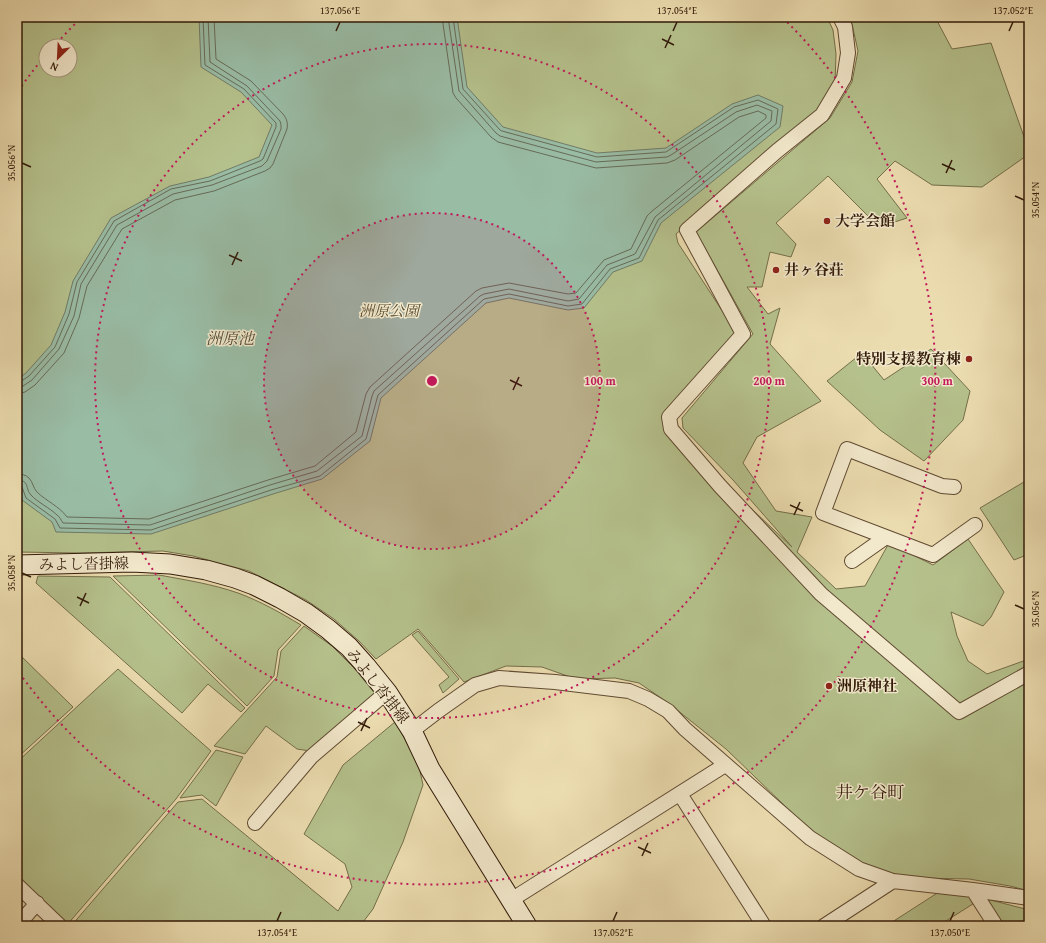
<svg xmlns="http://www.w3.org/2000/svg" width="1046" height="943" viewBox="0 0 1046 943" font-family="'Gentium Book Plus','Noto Serif JP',serif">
<rect width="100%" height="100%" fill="#ebdcaf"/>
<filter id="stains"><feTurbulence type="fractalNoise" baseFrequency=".005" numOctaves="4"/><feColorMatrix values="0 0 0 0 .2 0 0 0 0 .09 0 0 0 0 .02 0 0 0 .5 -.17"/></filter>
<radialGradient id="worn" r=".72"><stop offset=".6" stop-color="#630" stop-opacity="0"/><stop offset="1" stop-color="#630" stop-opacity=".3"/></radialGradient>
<path fill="#b5c18c" stroke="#746e4a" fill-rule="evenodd" d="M17,17H827L833,30L836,54L835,83L816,113L676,234L678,243L736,332L664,426L792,547L733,480L683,428L682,418L753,334L696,232L830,118L852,82L858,51L852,24L849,17H935L952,49L991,43L1029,151V154L982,187L932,185L895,161L877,179L907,218L879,227L828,176L776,223L796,244L791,257L770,252L762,287H747L768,314L780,308L770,344L821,401L757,437L743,463L776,511L812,517L797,552L836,589L865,586L889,543L933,565L968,539L1004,592L991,617L983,626L951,612L957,636L968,661L987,674L1029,659V891L1010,886L969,879L918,878L886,873L860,862L814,834L726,749L667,702L639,683L615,678L576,679L542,667L506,666L464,682L418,629L376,659L359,641L334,619L306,600L249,571L193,556L163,551L79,553L17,552ZM46,46H70V70H46Z
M931,349L970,391L963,420L924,461L880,430L827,381L862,353L884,380Z
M1029,479V554L1014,560L980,508Z
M159,575C186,580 212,584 238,593C260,601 281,613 301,625L278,650L274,676L247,706L113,576Z
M38,576L110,577L245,708L241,712L208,684L182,713L36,583Z
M304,626L332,646L354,668L377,696L310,751L297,749L266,726L245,754L214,746L277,677L281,651Z
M418,631L459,679L443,693L439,685L449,677L412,635Z
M17,652L73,707L17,758Z
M118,669L211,751L176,799L66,926L17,878V762Z
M395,722L418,762L423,785L403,842L373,909L360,926H71L178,802L202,799L338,911L352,887L345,864L304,834L343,765Z
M216,750L243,757L216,806L202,795L180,798Z
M942,890L971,893L976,902L938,926H886Z
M979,897L1029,910V926H998Z"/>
<path fill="#99bca5" stroke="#707b67" d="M199,17H457L467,87L503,127L597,153L666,148L732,104L758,95L783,106L780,127L661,223L642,261L613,272L584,308L568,310L509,298L486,303L381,398L370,441L322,479L273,494L151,534L56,532L52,522L22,500L17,483V380L26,373L51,345L65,312L73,281L111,218L170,186L209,177L259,157L272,125L241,92L201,67Z"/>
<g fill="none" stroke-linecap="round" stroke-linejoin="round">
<path stroke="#666b57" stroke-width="1" d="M17,382H20L29,376L55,347L69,314L77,282L114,221L171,189L210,181L260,161L263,159L276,127V123L244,89L205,65L203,17
M17,388L23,386L32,380L59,349L74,316L81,284L117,225L173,194L212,185L262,166L267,161L281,129V125L280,121L247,86L210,62L208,17
M17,394L25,392L35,385L64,353L79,318L87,286L122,229L175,200L214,191L265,171L270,168L273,164L287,129C288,123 287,119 283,114L251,81L216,59L214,17
M17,474C22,474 26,475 29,478C33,482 33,488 37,492C46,501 59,506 67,517L149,519L268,480L315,466L356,432L366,394L370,387L476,291L482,288L509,283L568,294L576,293L604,260L631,249L647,216L651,212L766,118V115L758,111L739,117L675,160L667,163L596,168L498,142L491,137L456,98L453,93L442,17
M17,480C30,480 25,489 31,495C37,502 50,508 57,515C60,517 61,520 63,523L150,525L270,485L317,471L362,436L372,396L374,391L480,296L484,294L509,289L568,301L579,299L607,265L635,254L655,217L771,121L772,111L757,105L736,112L671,155L667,157L596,162L500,136L496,133L459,91L448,17
M17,485H20L22,487L26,498L55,519L60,528L151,530L271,490L320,476L366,439L378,395L484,299L509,294L568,306L582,304L610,269L639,258L658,220L776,124L778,109L758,100L734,107L666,152L597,157L502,131L500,130L463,89L453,17"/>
<g stroke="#604a32" stroke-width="16">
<path id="street" d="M840,17L845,27L848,53L844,78L822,115L777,151L687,230L743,334L669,417L671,429L720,486L821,594L959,712L1029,673
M886,537L823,513L847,449L942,486L954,487
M852,561L886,537L933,555L975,525
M412,731L438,711L475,685L499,678L555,682L629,691L648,699L668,711L685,729L810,838L859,869L893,881L973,890L1029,898
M680,794L764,926
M255,823L311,757L387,692
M17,885L60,926
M973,890L996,926
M511,900L725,765
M17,926L37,903
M824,926L893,881"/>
</g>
<g stroke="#321a09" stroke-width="21">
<path id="secondary" d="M17,565L132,562L170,564L206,570L235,578L254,585L280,598L306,613L328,629L349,647L366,666L387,692L412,731L430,769L527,926"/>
</g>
<use href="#street" stroke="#f2e8cb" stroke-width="14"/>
<use href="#secondary" stroke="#f2e8cb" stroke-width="19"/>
</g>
<path fill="none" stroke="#321a09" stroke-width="1.5" d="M336,31L340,22M673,31L677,22M1009,31L1013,22M662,39L674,45M665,48L671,35M22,163L31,167M942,164L955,170M946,173L952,160M1015,196L1024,200M229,255L242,261M232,265L238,252M510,380L522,386M513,390L519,377M790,505L803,511M794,515L800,502M22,573L31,577M77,597L89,603M1015,605L1024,609M80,606L86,593M358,722L370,728M361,731L367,718M638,847L651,853M642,856L648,843M277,921L281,912M613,921L617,912M950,921L954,912"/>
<circle cx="432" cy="381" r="168" fill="#c2185b" fill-opacity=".12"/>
<g fill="none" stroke="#c2185b" stroke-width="2" stroke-dasharray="2 4">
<circle cx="432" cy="381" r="168"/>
<circle cx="432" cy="381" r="337"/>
<path d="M18 91A505 505 0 0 1 45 56M57 43A505 505 0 0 1 81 18M783 18A505 505 0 1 1 18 671"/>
</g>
<g fill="#8f2418" stroke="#f2e8cb" stroke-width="1.5">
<circle cx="827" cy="221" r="4"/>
<circle cx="776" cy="270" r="4"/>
<circle cx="969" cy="359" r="4"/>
<circle cx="829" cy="686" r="4"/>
</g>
<g text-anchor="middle" stroke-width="3" stroke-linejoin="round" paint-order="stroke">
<g font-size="15" font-weight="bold" fill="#321a09" stroke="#f2e8cb" text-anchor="start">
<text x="835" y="226">大学会館</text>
<text x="784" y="275">井ヶ谷荘</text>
<text x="961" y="364" text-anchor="end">特別支援教育棟</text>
<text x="837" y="691">洲原神社</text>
</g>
<g font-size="15" font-style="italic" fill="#594c30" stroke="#f2e8cb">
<text x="389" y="316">洲原公園</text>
</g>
<g font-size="15" fill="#321a09" stroke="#f2e8cb">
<text transform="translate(84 564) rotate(-1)" y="5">みよし沓掛線</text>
<text transform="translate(378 686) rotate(52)" y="5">みよし沓掛線</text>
</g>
<g font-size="16" font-style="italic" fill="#514b38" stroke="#f2e8cb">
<text x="230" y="344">洲原池</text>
</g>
<g font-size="17" fill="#321a09" stroke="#f2e8cb">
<text x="870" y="798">井ケ谷町</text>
</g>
</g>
<circle cx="432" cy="381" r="6" fill="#c2185b" stroke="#f2e8cb" stroke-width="2"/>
<g font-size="12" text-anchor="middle" font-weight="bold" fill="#c2185b" stroke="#f2e8cb" stroke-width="3" stroke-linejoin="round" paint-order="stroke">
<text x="600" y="385">100 m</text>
<text x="769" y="385">200 m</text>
<text x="937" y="385">300 m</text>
</g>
<rect width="1046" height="943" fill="none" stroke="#ebdcaf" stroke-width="44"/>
<g transform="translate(58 58) rotate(204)"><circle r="19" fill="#f2e8cb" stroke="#a5967d"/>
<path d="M0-3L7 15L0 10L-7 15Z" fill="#8f2418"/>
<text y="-6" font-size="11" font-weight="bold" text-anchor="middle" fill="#321a09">N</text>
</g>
<rect x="22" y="22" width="1002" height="899" fill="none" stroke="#321a09" stroke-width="1.5"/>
<g font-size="10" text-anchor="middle" fill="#321a09">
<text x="340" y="14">137.056°E</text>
<text x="677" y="14">137.054°E</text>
<text x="1013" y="14">137.052°E</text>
<text transform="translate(11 163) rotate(-90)" y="4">35.056°N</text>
<text transform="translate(1035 200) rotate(-90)" y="4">35.054°N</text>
<text transform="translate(11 573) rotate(-90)" y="4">35.058°N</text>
<text transform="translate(1035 609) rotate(-90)" y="4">35.056°N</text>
<text x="277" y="936">137.054°E</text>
<text x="613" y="936">137.052°E</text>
<text x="950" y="936">137.050°E</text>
</g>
<rect width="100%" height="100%" filter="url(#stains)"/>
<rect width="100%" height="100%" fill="url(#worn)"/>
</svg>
